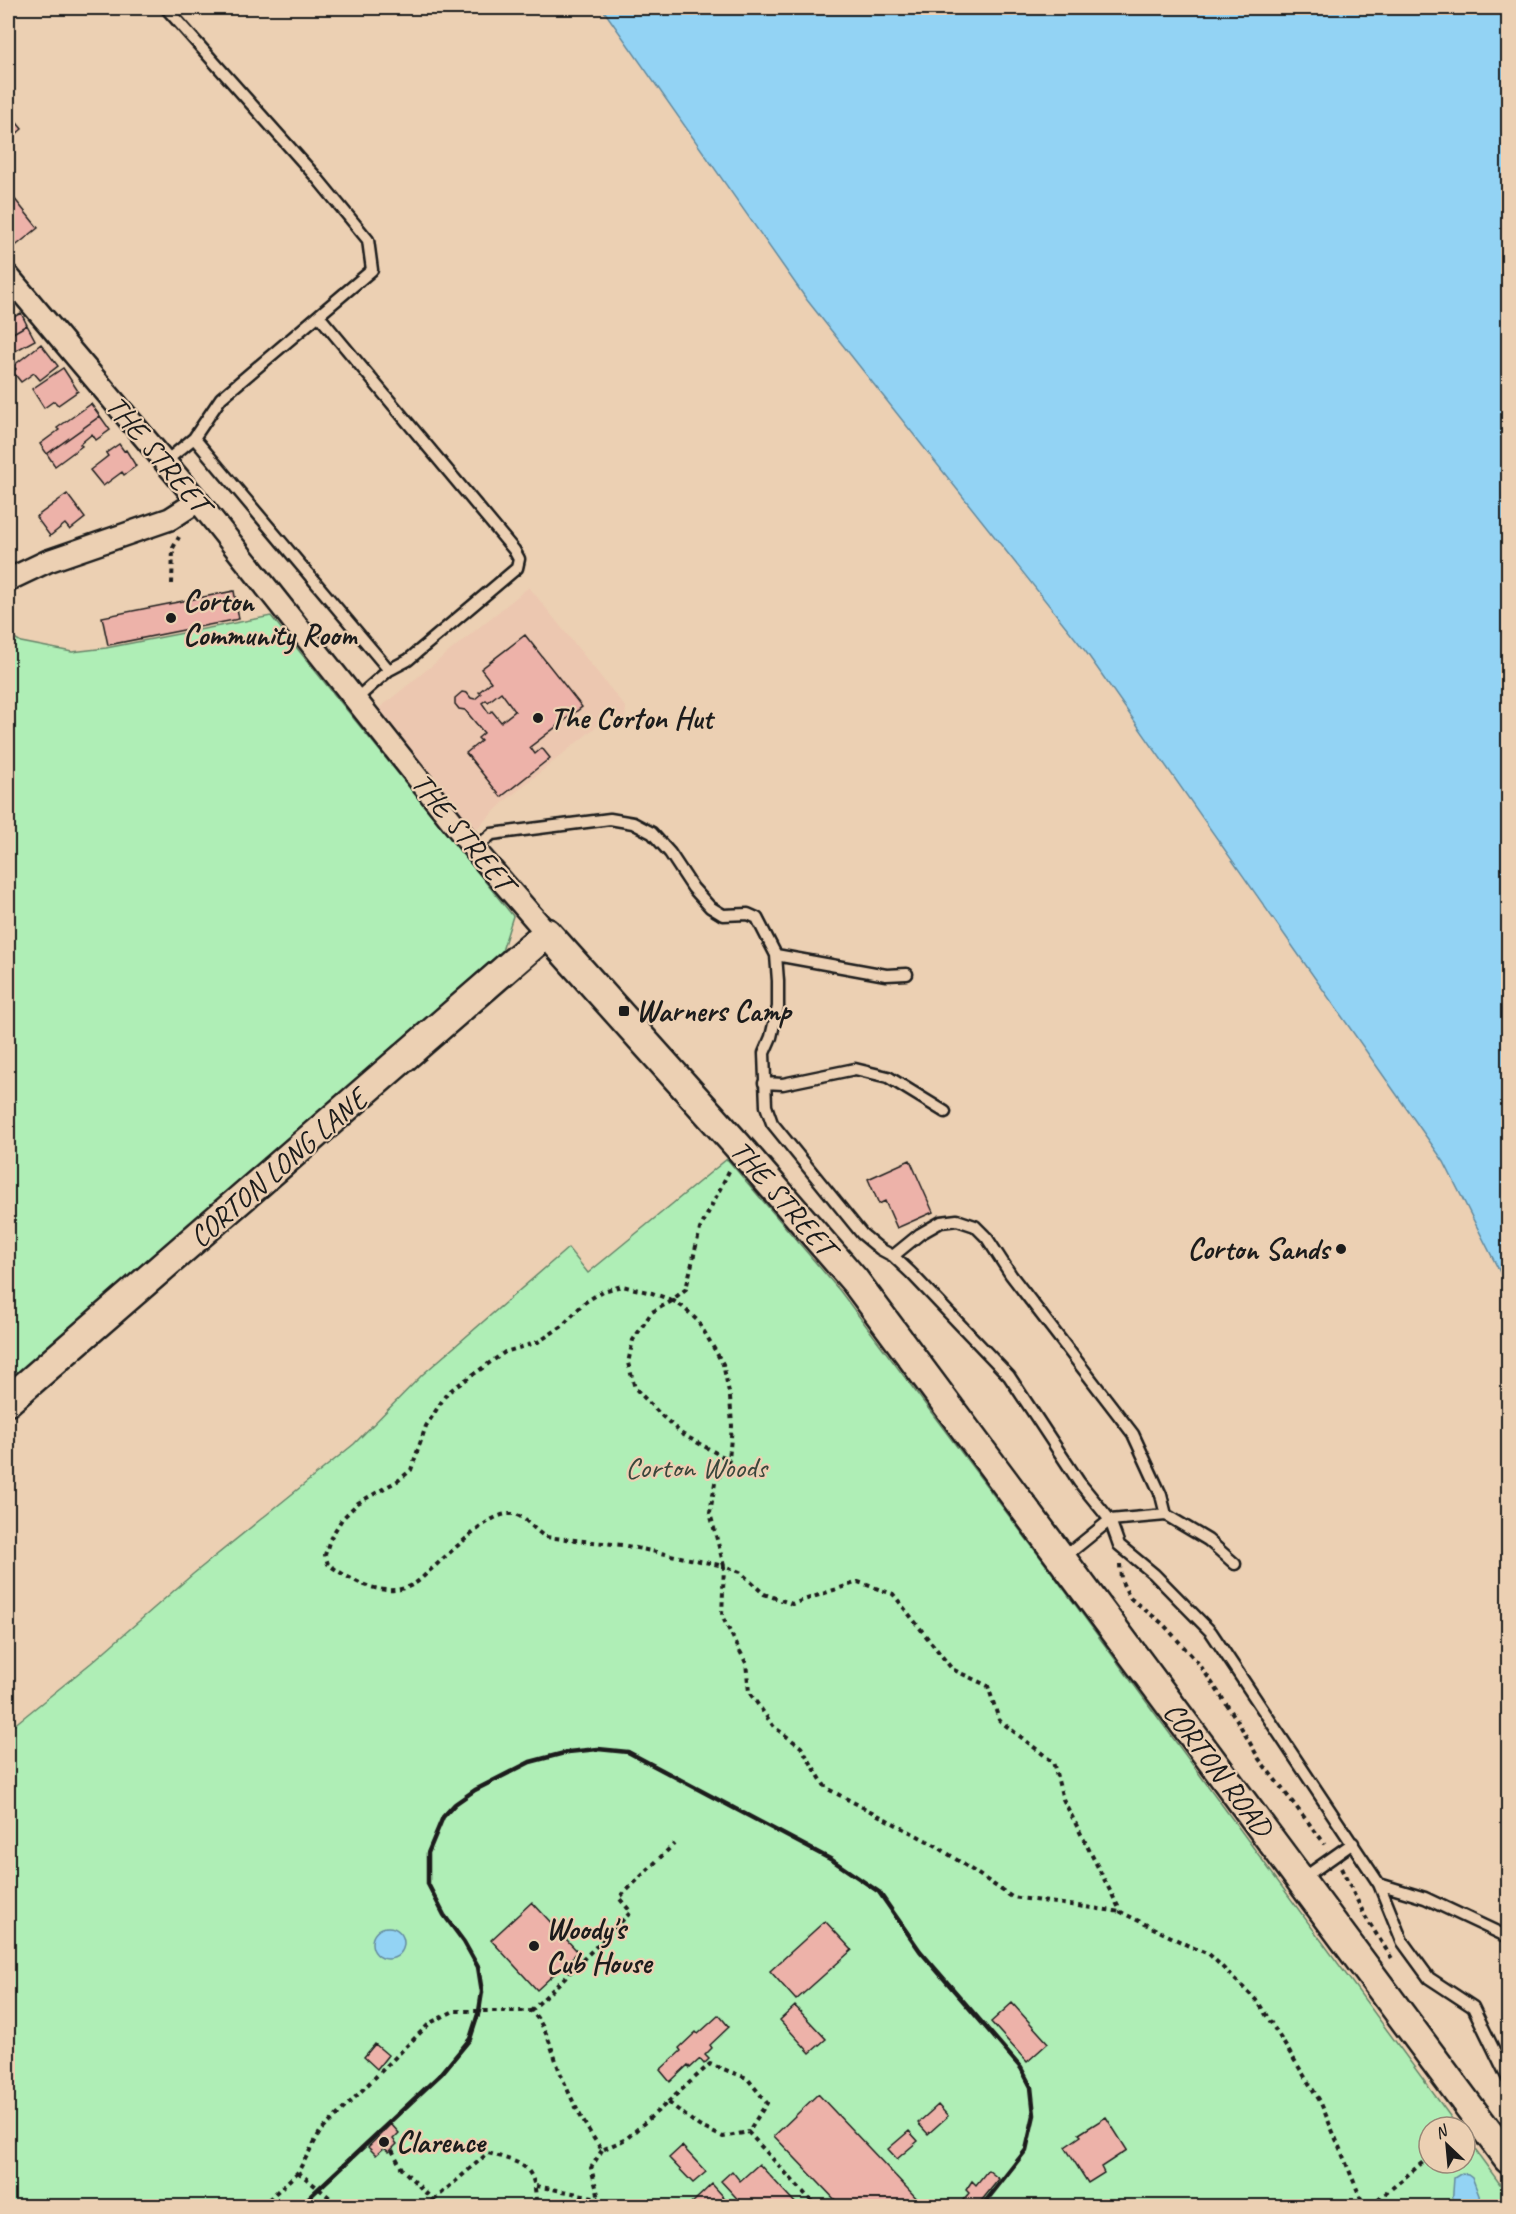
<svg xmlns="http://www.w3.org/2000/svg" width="1516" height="2214" viewBox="0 0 1516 2214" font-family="Caveat,sans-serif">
<rect width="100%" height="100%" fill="#ecd0b3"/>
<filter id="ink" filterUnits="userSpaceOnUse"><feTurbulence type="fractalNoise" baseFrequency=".0167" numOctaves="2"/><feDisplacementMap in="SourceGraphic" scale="12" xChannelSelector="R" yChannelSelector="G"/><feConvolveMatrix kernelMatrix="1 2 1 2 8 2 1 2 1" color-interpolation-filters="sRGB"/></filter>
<g filter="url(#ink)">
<path fill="#ecc7b0" d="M529,587L626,708L625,719L608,717L505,801L473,832L377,710Z"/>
<path fill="#afeeb6" stroke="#668569" stroke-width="1.5" d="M271,616L513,916L502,951L8,1388V634L21,642L72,652L106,648Z
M727,1159L840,1291L1052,1573L1458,2127H1429V2163H1465V2136L1508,2195V2206H8V1730L91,1663L193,1574L354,1444L422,1375L568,1248L588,1273Z"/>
<path fill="#93d3f4" stroke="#638a9e" stroke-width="1.5" d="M602,8H1508V1288L1444,1162L1086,652L807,300Z
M372 1943a16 16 0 1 1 32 0a16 16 0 1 1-32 0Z
M1462,2173L1468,2174L1472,2177L1483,2206H1452L1454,2178Z"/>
<path fill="#edb2a9" stroke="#1c1c1c" stroke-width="1.5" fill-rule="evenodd" d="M8,112L22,129L8,141Z
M9,192L38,228L13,248L8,241Z
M21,313L27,325L8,336V320Z
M27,325L35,340L8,355V336Z
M41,344L58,366L40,380L34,373L21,382L13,372L16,369L13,366Z
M63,368L78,391L58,405L54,401L44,408L32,389Z
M91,404L100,416L47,454L40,444L59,430L57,428Z
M100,416L110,430L96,440L92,434L80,444L82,446L55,466L47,454Z
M119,444L124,451L126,450L136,466L124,475L122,472L103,486L90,470L108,456L106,453Z
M67,494L85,518L70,530L65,524L50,536L36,517Z
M234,591L239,619L108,645L102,617Z
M525,635L582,707L530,747L535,754L542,748L550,758L501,797L466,753L481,741L478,738L484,733L465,710L459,709L455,704V698L462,692L467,693L471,698L475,699L481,694L479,692L491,682L481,669ZM501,692L515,711L501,722L492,711L489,713L482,703L486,700L488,702Z
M910,1160L933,1212L897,1228L885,1201L879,1204L868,1179Z
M532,1902L578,1952L537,1990L491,1940Z
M825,1921L852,1950L796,2000L770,1971Z
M1012,2003L1048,2043L1027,2062L991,2022Z
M795,2006L826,2039L810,2053L780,2020Z
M719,2015L729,2027L710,2045L712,2048L705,2055L709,2059L704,2064L700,2059L690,2068L688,2065L670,2082L660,2070L681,2051L679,2048L696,2032L698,2034Z
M375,2044L388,2055L377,2069L364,2057Z
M818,2094L924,2206H841L774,2136Z
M938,2105L948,2116L928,2134L918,2123Z
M1106,2117L1127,2150L1101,2167L1104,2173L1088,2183L1065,2147L1081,2136L1079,2134Z
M391,2124L399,2133L393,2139L397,2144L389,2152L384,2148L376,2155L368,2147Z
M909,2131L918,2141L897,2159L888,2149Z
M682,2146L706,2172L693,2183L669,2158Z
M759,2164L798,2206H744L721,2181L732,2171L740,2181Z
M988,2170L999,2179L977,2206H958L969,2193L966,2190L972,2181L976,2185Z
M712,2184L732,2206H693L691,2204Z"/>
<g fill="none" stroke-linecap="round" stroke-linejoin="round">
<g stroke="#1c1c1c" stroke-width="15">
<path id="service" d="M319,316L514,550L519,559L517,568L408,660L389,670L356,699
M194,438L389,670
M165,462L194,438L221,398L372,270L368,240L317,178L166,8
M474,849L492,834L610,819L633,823L652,833L670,853L693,888L710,907L723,915L748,914L757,918L776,955L778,981V1007L771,1037L764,1053L766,1106L772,1123L862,1234L880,1249L893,1256L911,1273L1009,1376L1079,1482L1110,1520L1119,1545L1154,1574L1211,1632L1379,1884L1402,1941L1429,1978L1473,2007L1508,2079
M776,955L886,975L907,974
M764,1083L783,1084L855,1069L888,1077L945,1112
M893,1256L920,1234L941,1222L957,1220L975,1226L987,1238L1011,1275L1133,1434L1161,1495L1166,1515
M1062,1559L1110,1520L1166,1515L1208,1540L1235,1564
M1302,1879L1353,1843
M1379,1884L1425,1898L1508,1937"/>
</g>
<g stroke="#1c1c1c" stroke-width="26">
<path id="minor" d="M8,276L198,501L474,849L547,933
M8,580L48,561L170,519L198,501"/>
</g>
<g stroke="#1c1c1c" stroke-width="33">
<path id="secondary" d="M8,1401L547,933L737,1145L855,1281L1508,2159"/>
</g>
<path stroke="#1c1c1c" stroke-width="4" stroke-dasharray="4.5 4.5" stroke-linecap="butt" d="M172,584L173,548L179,537
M729,1171L700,1229L686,1289L672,1300L683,1307L698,1321L723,1364L730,1397L732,1426L729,1460L715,1483L710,1513L724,1566L740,1572L764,1594L792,1604L858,1582L893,1594L952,1669L988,1686L999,1720L1053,1762L1063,1799L1121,1912L1189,1946L1209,1954L1258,2002L1320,2101L1364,2206
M672,1300L652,1293L622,1286L603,1291L584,1303L561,1327L538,1342L505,1352L447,1393L426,1426L411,1470L399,1480L358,1503L342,1519L330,1539L325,1555L328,1564C351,1581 388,1602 417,1582C423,1578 428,1571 434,1567C450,1552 466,1538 483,1525C492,1519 501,1513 513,1514C526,1516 534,1531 546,1537L622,1545L724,1566L722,1616L746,1663L749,1692L774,1727L801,1747L826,1788L935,1845L1012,1897L1121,1912
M672,1301L652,1312L633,1340L628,1363L635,1388L661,1415L682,1434L729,1460
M1120,1564L1121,1580L1130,1598L1163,1624L1200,1665L1237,1720L1259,1759L1325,1844
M1341,1868L1366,1918L1393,1960
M531,2011L631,1912L619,1898L674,1844
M668,2102L710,2064L747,2078L767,2103L748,2132
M392,2150L402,2169L433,2200
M602,2150L591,2168L599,2198L605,2206
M298,2172L340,2206
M536,2186L599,2198
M262,2206L298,2172L320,2132L430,2023L454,2011H531C548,2027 553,2056 562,2077C573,2103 585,2127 602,2150L626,2139L668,2102L699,2126L723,2137L748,2132L816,2206
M427,2206L488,2153C524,2164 536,2164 536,2206
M589,2206L598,2199
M1371,2206L1429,2157"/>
<use href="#service" stroke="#ecd0b3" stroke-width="10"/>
<use href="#minor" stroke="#ecd0b3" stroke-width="21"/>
<use href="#secondary" stroke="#ecd0b3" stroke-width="28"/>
<path stroke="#1c1c1c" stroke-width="4.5" d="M300,2206L442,2073L470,2039L479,2011L482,1992L478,1967L464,1942L444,1915L428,1884V1853L443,1817L455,1804L475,1790L530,1762L568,1752L598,1749L628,1752L832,1860L879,1892L920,1951L1021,2068L1031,2087L1034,2115L1026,2150L982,2206"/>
</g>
</g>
<g fill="#1c1c1c" stroke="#ecd0b3" stroke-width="2">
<circle cx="171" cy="618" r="6"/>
<circle cx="538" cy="718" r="6"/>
<rect x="618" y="1005" width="12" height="12" rx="3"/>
<circle cx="1341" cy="1249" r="6"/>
<circle cx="534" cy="1946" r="6"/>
<circle cx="384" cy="2142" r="6"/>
</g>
<g text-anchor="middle" stroke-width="4.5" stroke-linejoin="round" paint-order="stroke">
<g font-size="30" fill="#1c1c1c" stroke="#ecd0b3">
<text transform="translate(158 454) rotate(50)" y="10">THE STREET</text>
<text transform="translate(463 832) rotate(51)" y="10">THE STREET</text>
<text transform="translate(278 1168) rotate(-41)" y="10">CORTON LONG LANE</text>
<text transform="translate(783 1198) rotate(49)" y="10">THE STREET</text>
<text transform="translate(1218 1769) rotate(53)" y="10">CORTON ROAD</text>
</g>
<g font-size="30" font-weight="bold" fill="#1c1c1c" stroke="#ecd0b3" text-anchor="start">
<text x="183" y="611">Corton<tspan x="183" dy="34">Community Room</tspan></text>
<text x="550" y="728">The Corton Hut</text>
<text x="636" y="1021">Warners Camp</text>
<text x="1329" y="1259" text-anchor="end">Corton Sands</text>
<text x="546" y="1939">Woody's<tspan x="546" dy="34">Cub House</tspan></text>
<text x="396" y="2152">Clarence</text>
</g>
<g font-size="30" fill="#39463b" stroke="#ecd0b3">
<text x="696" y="1477">Corton Woods</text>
</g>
</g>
<rect width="1516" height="2214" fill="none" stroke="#ecd0b3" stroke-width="30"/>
<rect x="15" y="15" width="1486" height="2184" fill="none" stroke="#1c1c1c" stroke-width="2" filter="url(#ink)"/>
<g transform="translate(1447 2145) rotate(334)"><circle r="28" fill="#ecd0b3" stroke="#998877" stroke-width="1.5"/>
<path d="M0-4.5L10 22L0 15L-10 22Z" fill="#1c1c1c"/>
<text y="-9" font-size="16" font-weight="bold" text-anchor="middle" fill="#1c1c1c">N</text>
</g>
</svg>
